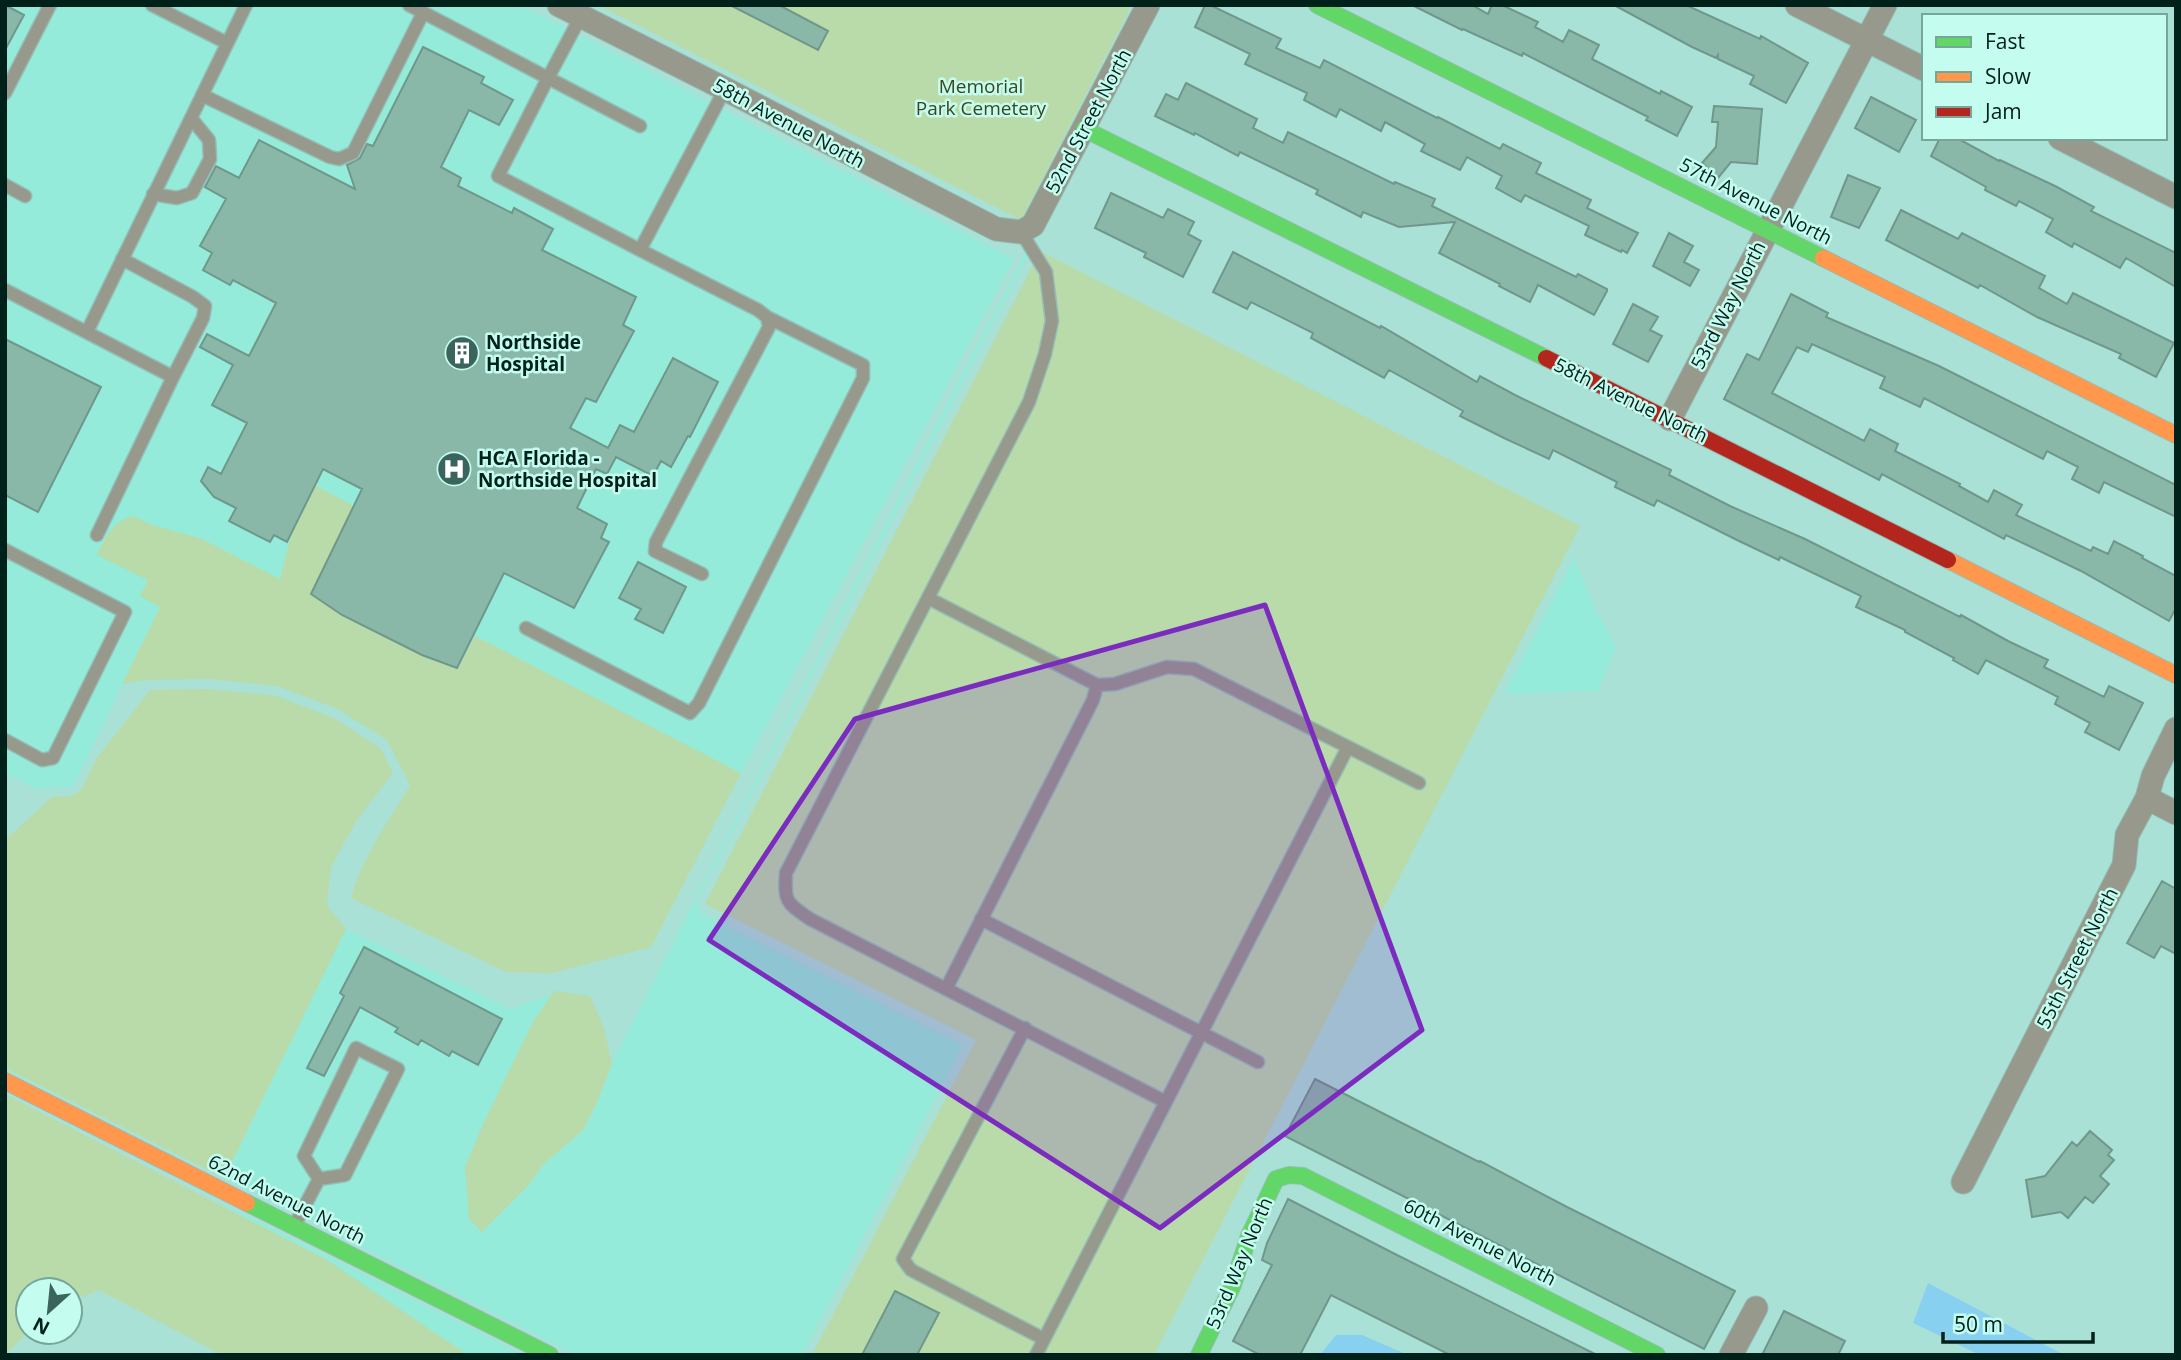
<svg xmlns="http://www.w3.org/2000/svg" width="2181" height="1360" viewBox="0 0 2181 1360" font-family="'Open Sans',sans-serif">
<rect width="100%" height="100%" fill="#aae1d6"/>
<path fill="#94ebd9" d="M5,5H521L1014,259L741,773L662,867L410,785L387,740L338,709L277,686L209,679L144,680L122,685L73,787L35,788L5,773Z
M1028,245L1032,248L697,900L700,913L963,1045L802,1355H576L224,1178L346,929L511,1009L554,993L533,1022L484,1122L465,1167L482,1232L525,1189L545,1163L584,1129L598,1100L612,1063L957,384L1021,263V259Z
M1574,558L1596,611L1616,646L1598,691L1504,694Z
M213,1199L524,1355H468Z"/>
<path fill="#b8dba9" d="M598,5H1132L1021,220Z
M1040,251L1580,526L1154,1355H812L976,1040L705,904Z
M316,486L360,509L425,656L458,668L475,636L741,773L651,947L553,973L506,972L351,898C362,857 389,821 410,785L387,740L338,709L277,686L209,679L144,680L122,684L160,607L140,596L148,580L97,555C107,535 111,523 133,516L152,525L202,539L280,579L291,535Z
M207,689L274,695L334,718L380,748L393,773L357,820L331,867L327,905L346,929L224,1178L5,1068V840L52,797L72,796L81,790L96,759L150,690Z
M554,991L590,996L604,1028L612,1064L598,1100L584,1129L545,1163L525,1189L482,1232L469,1219L465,1167L484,1122L533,1022Z
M5,1094L327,1260L468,1355H222L99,1290L86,1295L85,1298L72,1291L70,1293V1290H28L29,1332L5,1355Z"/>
<path fill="#88d0f0" d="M1928,1283L2064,1355H1980L1913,1323Z
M1336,1335H1362L1408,1355H1320Z"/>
<path fill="#8ab8a8" stroke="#6f978b" stroke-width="2" d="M5,5L24,15L5,50Z
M730,5H779L828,31L818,50Z
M1205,5H1210L1281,39L1276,48L1320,68L1324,60L1437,118L1438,117L1500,149L1503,144L1541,163L1536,173L1591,200L1587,208L1638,233L1627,253L1622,250L1621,252L1585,235L1589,226L1525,195L1521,202L1496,188L1502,176L1467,157L1460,170L1421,151L1425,144L1385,122L1381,131L1340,109L1336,117L1304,100L1307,93L1245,64L1250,54L1195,27Z
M1412,5H1472L1488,14L1492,5H1502L1538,22L1535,27L1563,42L1569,30L1599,45L1592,59L1660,94L1661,91L1692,107L1677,136L1646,120L1648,117L1523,53L1522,56L1463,29L1462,30Z
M1614,5H1686L1760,39L1761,36L1808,63L1786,103L1750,84L1754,76L1718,59V55L1716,58L1692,47Z
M423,47L484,77L481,83L513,100L499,125L469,110L441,167L461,178L458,186L512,213L514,208L553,229L542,250L636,297L623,325L634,331L596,402L586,398L570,428L608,448L620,425L634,432L673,358L718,382L690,437L688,436L671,467L661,461L653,476L616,457L607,474L596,469L577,508L607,524L601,538L609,542L574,608L504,573L457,668L422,655L342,615L311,594L362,489L323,469L287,542L274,535L270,542L229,521L236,508L214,497L201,481L208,467L221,474L247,423L212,405L233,365L200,347L207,334L249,356L276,303L233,280L230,285L203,270L212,253L200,246L226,199L205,187L216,166L239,178L259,140L355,189L347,165L360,158L367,144L373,146Z
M1186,83L1257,119L1253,128L1283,143L1288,132L1394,184L1395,182L1435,199L1432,206L1576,277L1578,274L1607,289V291L1594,315L1538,285L1530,302L1499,286L1500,284L1439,253L1455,222L1399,227L1363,212L1361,217L1316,194L1318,190L1240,152L1238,156L1195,133L1194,135L1155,116L1166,94L1178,100Z
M1871,97L1916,120L1899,152L1855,128Z
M1714,106L1762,109L1757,164L1731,162L1718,178L1702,163L1716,147L1718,122H1712Z
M1940,138H1957L1999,161L2000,160L2055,186L2094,207L2091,211L2176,253V287L2126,258L2120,268L2074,243L2072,247L2046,232L2053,219L2019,201L2016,206L1985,190L1986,187L1931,156Z
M1848,175L1880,188L1859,228L1831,217Z
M1111,193L1163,218L1168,209L1194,222L1188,234L1201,241L1183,277L1144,257L1146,253L1095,228Z
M1901,210L1958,239L1962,233L2045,276L2039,288L2067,304L2073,293L2174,343L2156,377L2119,358L2121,354L2037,317L1980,285L1978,288L1886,240Z
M1669,233L1693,246L1684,262L1699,270L1690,286L1653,266Z
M1233,252L1380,328L1381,326L1477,382L1480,376L1515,395L1671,470L1669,475L1730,506L1805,539L1960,617L1961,615L2008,641L2048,660L2044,667L2104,697L2109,686L2143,703L2119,750L2085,732L2090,723L2055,704L2058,697L1986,660L1978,674L1953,660L1954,658L1905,632V630L1856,607L1861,596L1780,557L1779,560L1737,540L1657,500L1654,506L1615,487L1617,482L1553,450L1549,459L1504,438L1460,416L1463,411L1389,370L1384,378L1311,338L1313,333L1251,302L1247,309L1213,292Z
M1791,294L1828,313L1826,317L1939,366L2176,485V517L2104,482L2099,493L2072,479L2078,467L2047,451L2043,459L1924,398L1920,407L1880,388L1885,377L1812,344L1808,352L1797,347L1772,393L1864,441L1870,429L1898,444L1895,451L1960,484L1959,486L1988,502L1994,490L2022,505L2016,515L2091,551L2093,547L2108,554L2114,541L2143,556L2142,558L2176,576V608L2169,621L2081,571L2006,535L2004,539L1882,474L1879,480L1724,399L1747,354L1759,360Z
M1633,304L1658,317L1650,330L1662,336L1648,362L1613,344Z
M5,339L101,387L38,512L5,495Z
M638,562L686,587L663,633L635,619L641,609L619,598Z
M2162,881L2176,889V954L2161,946L2154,958L2127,943Z
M364,947L502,1019L478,1065L452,1051L449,1056L421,1040L418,1045L395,1032L398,1028L360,1007L324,1076L307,1068L344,996L340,993Z
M1315,1079L1479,1162L1480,1161L1567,1207L1735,1291L1704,1349L1285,1136Z
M2090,1131L2112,1150L2108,1155L2114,1160L2100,1176L2109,1184L2093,1203L2085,1197L2068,1218L2061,1212L2032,1217L2026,1180L2045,1176L2072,1142L2077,1146Z
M1288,1199L1393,1253L1597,1355H1450L1331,1295L1300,1355H1260L1233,1341L1272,1265L1262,1260L1267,1243Z
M895,1291L939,1313L917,1355H862Z
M1784,1311L1845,1341L1838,1355H1762Z"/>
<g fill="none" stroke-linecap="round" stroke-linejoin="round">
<g stroke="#94beb5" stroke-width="15">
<path id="lane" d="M152,5L227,43
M409,5L548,78L581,16
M5,93L50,5
M202,95L330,157L339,159L353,153L423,13
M640,126L548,78L498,176L640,250L725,89
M5,185L25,196
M153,194L177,198L192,193L210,159L209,140L191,118
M1021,232L1046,272L1052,321L1045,354L1029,402L786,873C784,903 787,903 810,919L1166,1102
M640,250L758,310L767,317L769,327L656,542L655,551L702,574
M122,259L193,297L205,306L203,318L173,377
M5,290L173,377L97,535
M87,332L246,5
M5,550L125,612L53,758L42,760L5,740
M928,598L1097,685L1115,684L1167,667L1194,669L1419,783
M526,628L690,713L699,703L863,378V365L767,317
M981,919L1258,1062
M946,989L1093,700L1097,685
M1025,1028L903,1259L911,1270L1044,1339
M294,1226L319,1179L345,1175L398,1069L356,1048L304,1156L319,1179
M1036,1355L1348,747"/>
</g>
<g stroke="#94beb5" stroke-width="25">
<path id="street" d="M559,5L725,89L996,229L1021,232L1033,225L1148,5
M1797,5L1924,69
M2060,138L2176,197
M1670,419L1885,5
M2147,798L2176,813
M1963,1182L2124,865L2127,835L2147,798L2153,776L2176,729
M1731,1355L1756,1308"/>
</g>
<g stroke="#94beb5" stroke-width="18">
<path id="fast" d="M1317,5L1823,258
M1084,129L1546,358
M247,1203L550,1355
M1199,1355L1233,1285L1249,1236L1276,1179L1289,1175L1303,1176L1657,1355"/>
</g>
<g stroke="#94beb5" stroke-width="18">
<path id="slow" d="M1823,258L2176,435
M1948,560L2176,675
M5,1081L247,1203"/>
</g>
<g stroke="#94beb5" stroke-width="18">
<path id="jam" d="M1546,358L1948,560"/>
</g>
<use href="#lane" stroke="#96998b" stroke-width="12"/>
<use href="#street" stroke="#96998b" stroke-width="23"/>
<use href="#fast" stroke="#63d668" stroke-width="16"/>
<use href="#slow" stroke="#ff974d" stroke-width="16"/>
<use href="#jam" stroke="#b3261e" stroke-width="16"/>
</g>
<path fill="#7b2cbf" fill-opacity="0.2" stroke="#7b2cbf" stroke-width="5" stroke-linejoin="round" d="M1265,605L1422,1030L1160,1228L709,940L855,719Z"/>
<defs>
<g id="building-disc" transform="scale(1.75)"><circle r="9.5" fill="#3b645c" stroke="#c4fdf0"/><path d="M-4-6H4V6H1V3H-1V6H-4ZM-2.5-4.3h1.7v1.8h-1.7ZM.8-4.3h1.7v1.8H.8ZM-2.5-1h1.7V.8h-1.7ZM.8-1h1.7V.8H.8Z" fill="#fff"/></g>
<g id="hospital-disc" transform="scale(1.75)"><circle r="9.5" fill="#3b645c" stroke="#c4fdf0"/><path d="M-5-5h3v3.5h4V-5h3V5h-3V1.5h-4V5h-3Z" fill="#fff"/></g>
</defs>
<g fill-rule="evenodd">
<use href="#building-disc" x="462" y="353"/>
<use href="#hospital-disc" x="454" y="469"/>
</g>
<g text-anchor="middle" stroke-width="5" stroke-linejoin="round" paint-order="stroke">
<g font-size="19" fill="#3d451b" stroke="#c4fdf0">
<text x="981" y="93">Memorial<tspan x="981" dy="22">Park Cemetery</tspan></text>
</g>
<g font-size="19" fill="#00201a" stroke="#c4fdf0">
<text transform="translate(1088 121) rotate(-62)" y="7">52nd Street North</text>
<text transform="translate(789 123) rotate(28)" y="7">58th Avenue North</text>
<text transform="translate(1756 201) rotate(27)" y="7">57th Avenue North</text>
<text transform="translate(1728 305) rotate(-63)" y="7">53rd Way North</text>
<text transform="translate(1631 400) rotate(26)" y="7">58th Avenue North</text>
<text transform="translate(2077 958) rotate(-63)" y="7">55th Street North</text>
<text transform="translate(287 1199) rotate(27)" y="7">62nd Avenue North</text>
<text transform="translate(1480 1242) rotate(27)" y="7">60th Avenue North</text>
<text transform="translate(1239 1263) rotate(-67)" y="7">53rd Way North</text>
</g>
<g font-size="19" font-weight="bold" fill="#00201a" stroke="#c4fdf0" text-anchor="start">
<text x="486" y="349">Northside<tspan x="486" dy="22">Hospital</tspan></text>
<text x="478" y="465">HCA Florida -<tspan x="478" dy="22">Northside Hospital</tspan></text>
</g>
</g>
<rect width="2181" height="1360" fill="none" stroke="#00201a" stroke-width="14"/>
<rect x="1922" y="14" width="245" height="126" fill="#c4fdf0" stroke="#76a59a" stroke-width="2"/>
<rect x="1936" y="37" width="35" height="10" fill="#63d668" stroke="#76a59a" stroke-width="2"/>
<text x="1985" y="49" font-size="21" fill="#00201a">Fast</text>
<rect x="1936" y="72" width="35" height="10" fill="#ff974d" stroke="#76a59a" stroke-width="2"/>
<text x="1985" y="84" font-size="21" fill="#00201a">Slow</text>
<rect x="1936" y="107" width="35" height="10" fill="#b3261e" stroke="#76a59a" stroke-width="2"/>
<text x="1985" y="119" font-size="21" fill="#00201a">Jam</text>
<g transform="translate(49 1311) rotate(207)"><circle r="33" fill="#c4fdf0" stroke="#76a59a" stroke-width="2"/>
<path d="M0-5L12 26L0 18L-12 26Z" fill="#3b645c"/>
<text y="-10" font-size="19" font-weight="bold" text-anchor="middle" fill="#00201a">N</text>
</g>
<path d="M1943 1332v10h150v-10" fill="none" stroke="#00201a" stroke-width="3.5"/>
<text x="1954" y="1332" font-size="21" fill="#00201a" stroke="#c4fdf0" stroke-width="5" paint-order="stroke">50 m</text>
</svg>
